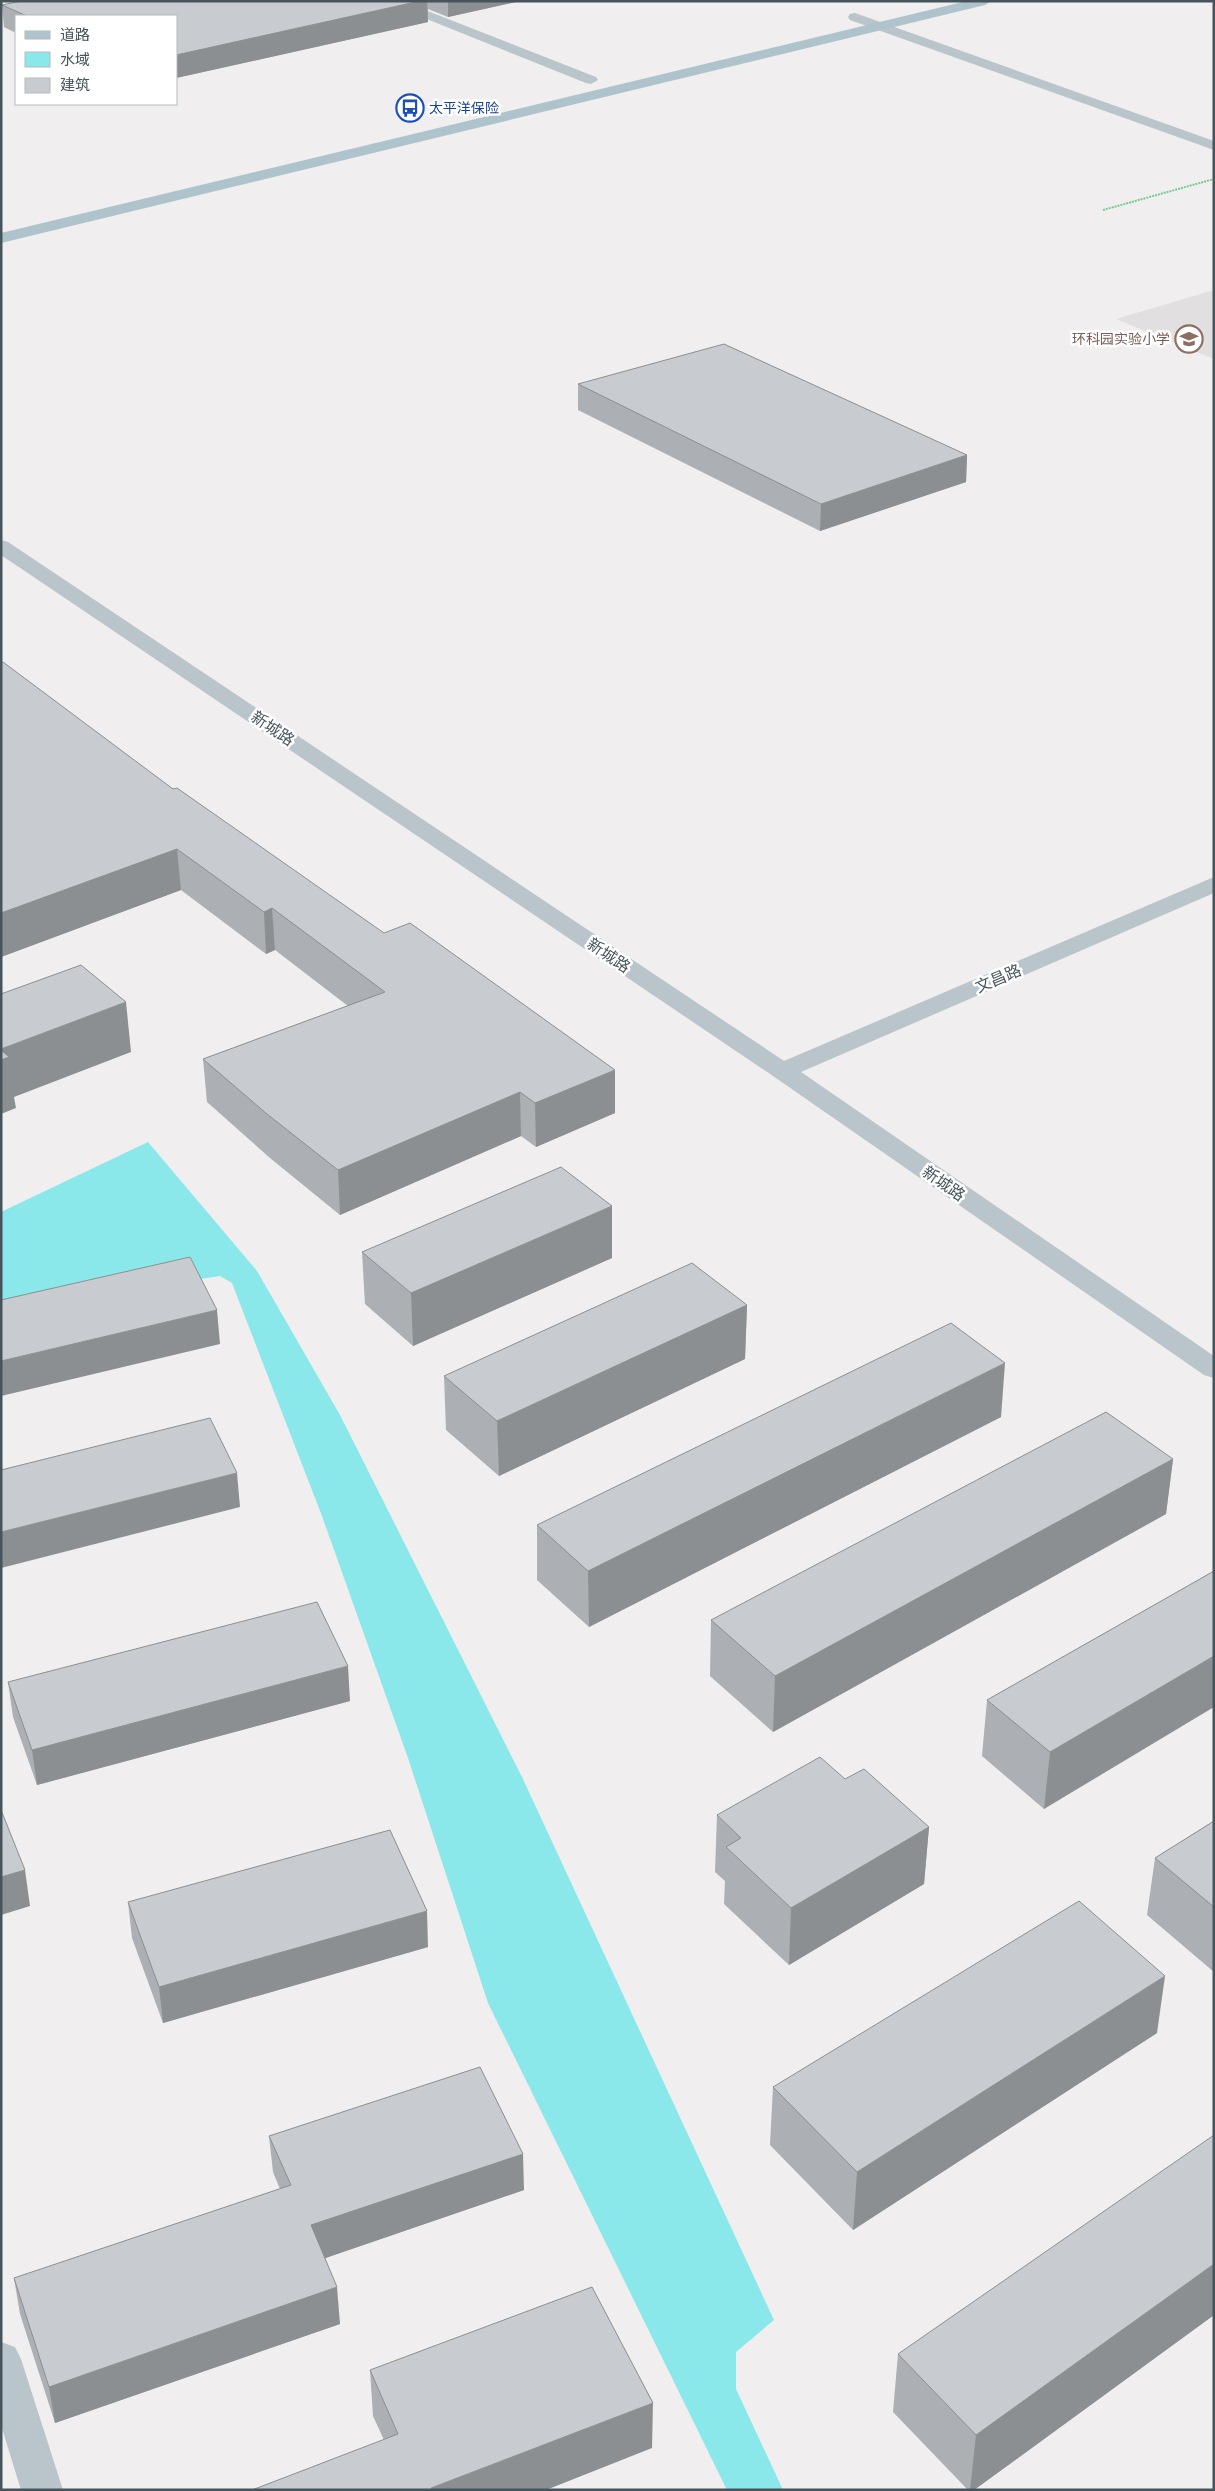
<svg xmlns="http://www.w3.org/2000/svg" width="1215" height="2491" viewBox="0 0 1215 2491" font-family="'Varela Round','Noto Sans SC',sans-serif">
<rect width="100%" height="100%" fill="#f0eeee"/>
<path fill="#e1dfe0" d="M1214,290V359L1116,319Z"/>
<path fill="#8ae7ea" d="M148,1142L257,1271L340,1415L522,1777L774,2320L736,2352V2389L783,2490H727L488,2003L408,1758L322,1516L232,1283L220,1276L1,1309V1212Z"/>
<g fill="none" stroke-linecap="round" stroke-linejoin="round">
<path stroke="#75cb91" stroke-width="2" stroke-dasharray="2 1" stroke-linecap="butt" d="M1103,210L1214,179"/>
<path fill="#b9c5cb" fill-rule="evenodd" d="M382,1H402L596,77L598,80L591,84L586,83Z
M855,13L1214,141V150L850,20L848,17L850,14Z
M1,540L8,542L784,1061L1214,877V893L801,1072L1214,1356V1378L1204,1375L773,1076L1,555Z
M1,2342L15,2347L21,2359L63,2490H21L1,2425Z"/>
<path fill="#aec3cc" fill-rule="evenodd" d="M967,1H992L985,5L1,243V233Z"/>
</g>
<path fill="#acafb3" d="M11,1H520L448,17L428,9V22L176,78V16H16V33L4,27L2,5L14,3Z
M578,384L967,455L966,482L820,531L578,410Z
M1,663L173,789L615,1113L536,1147L521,1136L340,1215L270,1158L207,1102L203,1059L348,1006L275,950L266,954L181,890L1,957Z
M362,1252L612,1258L413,1346L365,1304Z
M747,1305L745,1359L499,1476L446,1430L444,1376Z
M1001,1417L589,1627L537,1580V1525Z
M1173,1459L1166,1514L773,1732L710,1676L711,1620Z
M1214,1571L1044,1809L982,1756L987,1700Z
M8,1682L350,1701L37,1785L13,1717Z
M845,1779L929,1827L924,1884L789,1965L724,1904L725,1881L715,1872L717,1815Z
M1214,1821V1972L1147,1915L1155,1858Z
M128,1902L428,1947L163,2023L132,1938Z
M1157,2033L853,2230L770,2145L773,2087Z
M269,2136L524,2190L325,2258L340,2324L55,2423L20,2314L14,2278L280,2189L273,2172Z
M1214,2315L974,2490H968L893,2412L898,2354Z
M370,2370L652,2448L384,2440L373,2416Z"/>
<path fill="#8c8f92" d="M420,1H427L428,22L176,78V55Z
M448,1H520L448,17Z
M967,455L966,482L820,531L821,504Z
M177,849L181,890L1,957V913Z
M272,908L275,950L266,954L264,912Z
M126,1002L131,1052L14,1097L16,1108L1,1114V1049Z
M615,1070V1113L536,1147L535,1103Z
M520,1092L521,1136L340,1215L338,1170Z
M612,1206V1258L413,1346L411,1293Z
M747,1305L745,1359L499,1476L497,1421Z
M217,1310L220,1344L1,1396V1361Z
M1005,1363L1001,1417L589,1627L588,1571Z
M1173,1459L1166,1514L773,1732L775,1676Z
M237,1473L240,1507L1,1568V1532Z
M1214,1656V1707L1044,1809L1050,1752Z
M348,1666L350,1701L37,1785L32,1750Z
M929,1827L924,1884L789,1965L791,1908Z
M25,1870L30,1906L1,1915V1877Z
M427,1911L428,1947L163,2023L159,1987Z
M1165,1976L1157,2033L853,2230L857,2172Z
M523,2154L524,2190L314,2262L311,2225Z
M1214,2264V2315L974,2490H970L976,2435Z
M337,2287L340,2324L55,2423L49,2387Z
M653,2403L652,2448L546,2490H431V2488Z"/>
<path fill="#c8ccd0" stroke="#8c8f92" d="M21,1H420L176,55V16H27L2,5Z
M724,344L967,455L821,504L578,384Z
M3,662L173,789L177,788L384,933L410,923L615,1070L535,1103L520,1092L338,1170L267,1114L203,1059L385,992L272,908L264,912L177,849L1,913V663Z
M81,965L126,1002L1,1049V994Z
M1,1050L9,1057L1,1060Z
M561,1167L612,1206L411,1293L362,1252Z
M190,1257L217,1310L1,1361V1300Z
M692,1263L747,1305L497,1421L444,1376Z
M951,1323L1005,1363L588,1571L537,1525Z
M1106,1412L1173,1459L775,1676L711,1620Z
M210,1418L237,1473L1,1532V1470Z
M1214,1571V1656L1050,1752L987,1700Z
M317,1602L348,1666L32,1750L8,1682Z
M820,1757L845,1779L864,1769L929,1827L791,1908L726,1847L741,1838L717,1815Z
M1,1810L25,1870L1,1877Z
M1214,1821V1907L1155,1858Z
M390,1830L427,1911L159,1987L128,1902Z
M1079,1901L1165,1976L857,2172L773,2087Z
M480,2067L523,2154L311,2225L337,2287L49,2387L14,2278L291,2185L269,2136Z
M1214,2135V2264L976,2435L898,2354Z
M592,2287L653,2403L431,2488L432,2490H252L398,2434L370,2370Z"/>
<defs>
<g id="bus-ring" transform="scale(1.4375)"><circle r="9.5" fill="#fff" stroke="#1a4fb4" stroke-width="1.5"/><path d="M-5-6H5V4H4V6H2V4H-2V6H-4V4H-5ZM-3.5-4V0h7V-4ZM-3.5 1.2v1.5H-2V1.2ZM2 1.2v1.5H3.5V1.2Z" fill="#1a4fb4"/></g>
<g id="school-ring" transform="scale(1.4375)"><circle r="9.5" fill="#fff" stroke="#8d6e63" stroke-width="1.5"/><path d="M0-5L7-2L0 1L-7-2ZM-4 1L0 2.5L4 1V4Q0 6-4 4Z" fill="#8d6e63"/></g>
</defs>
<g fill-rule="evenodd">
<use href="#bus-ring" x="410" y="108"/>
<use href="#school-ring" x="1189" y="339"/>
</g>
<g text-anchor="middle" stroke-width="5" stroke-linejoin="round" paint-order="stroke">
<g font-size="14" fill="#164399" stroke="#fff" text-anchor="start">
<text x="429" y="113">太平洋保险</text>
</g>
<g font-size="14" fill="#785e54" stroke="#fff" text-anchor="end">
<text x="1170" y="344">环科园实验小学</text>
</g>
<g font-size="16" fill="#46555b" stroke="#fff">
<text transform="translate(273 728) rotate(34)" y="6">新城路</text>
<text transform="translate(609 955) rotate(34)" y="6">新城路</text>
<text transform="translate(998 978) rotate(-23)" y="6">文昌路</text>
<text transform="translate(944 1183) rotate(35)" y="6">新城路</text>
</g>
</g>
<rect width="1215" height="2491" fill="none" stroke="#46555b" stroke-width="5"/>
<rect x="15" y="15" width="162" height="90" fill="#ffffff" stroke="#b5bbbd"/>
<rect x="25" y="31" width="25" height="8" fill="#aec3cc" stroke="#b5bbbd"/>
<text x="60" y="40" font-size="15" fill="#46555b">道路</text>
<rect x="25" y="52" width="25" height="15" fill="#8ae7ea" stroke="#b5bbbd"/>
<text x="60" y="65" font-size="15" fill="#46555b">水域</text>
<rect x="25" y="78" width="25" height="15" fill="#c8ccd0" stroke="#b5bbbd"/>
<text x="60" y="90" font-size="15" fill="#46555b">建筑</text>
</svg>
